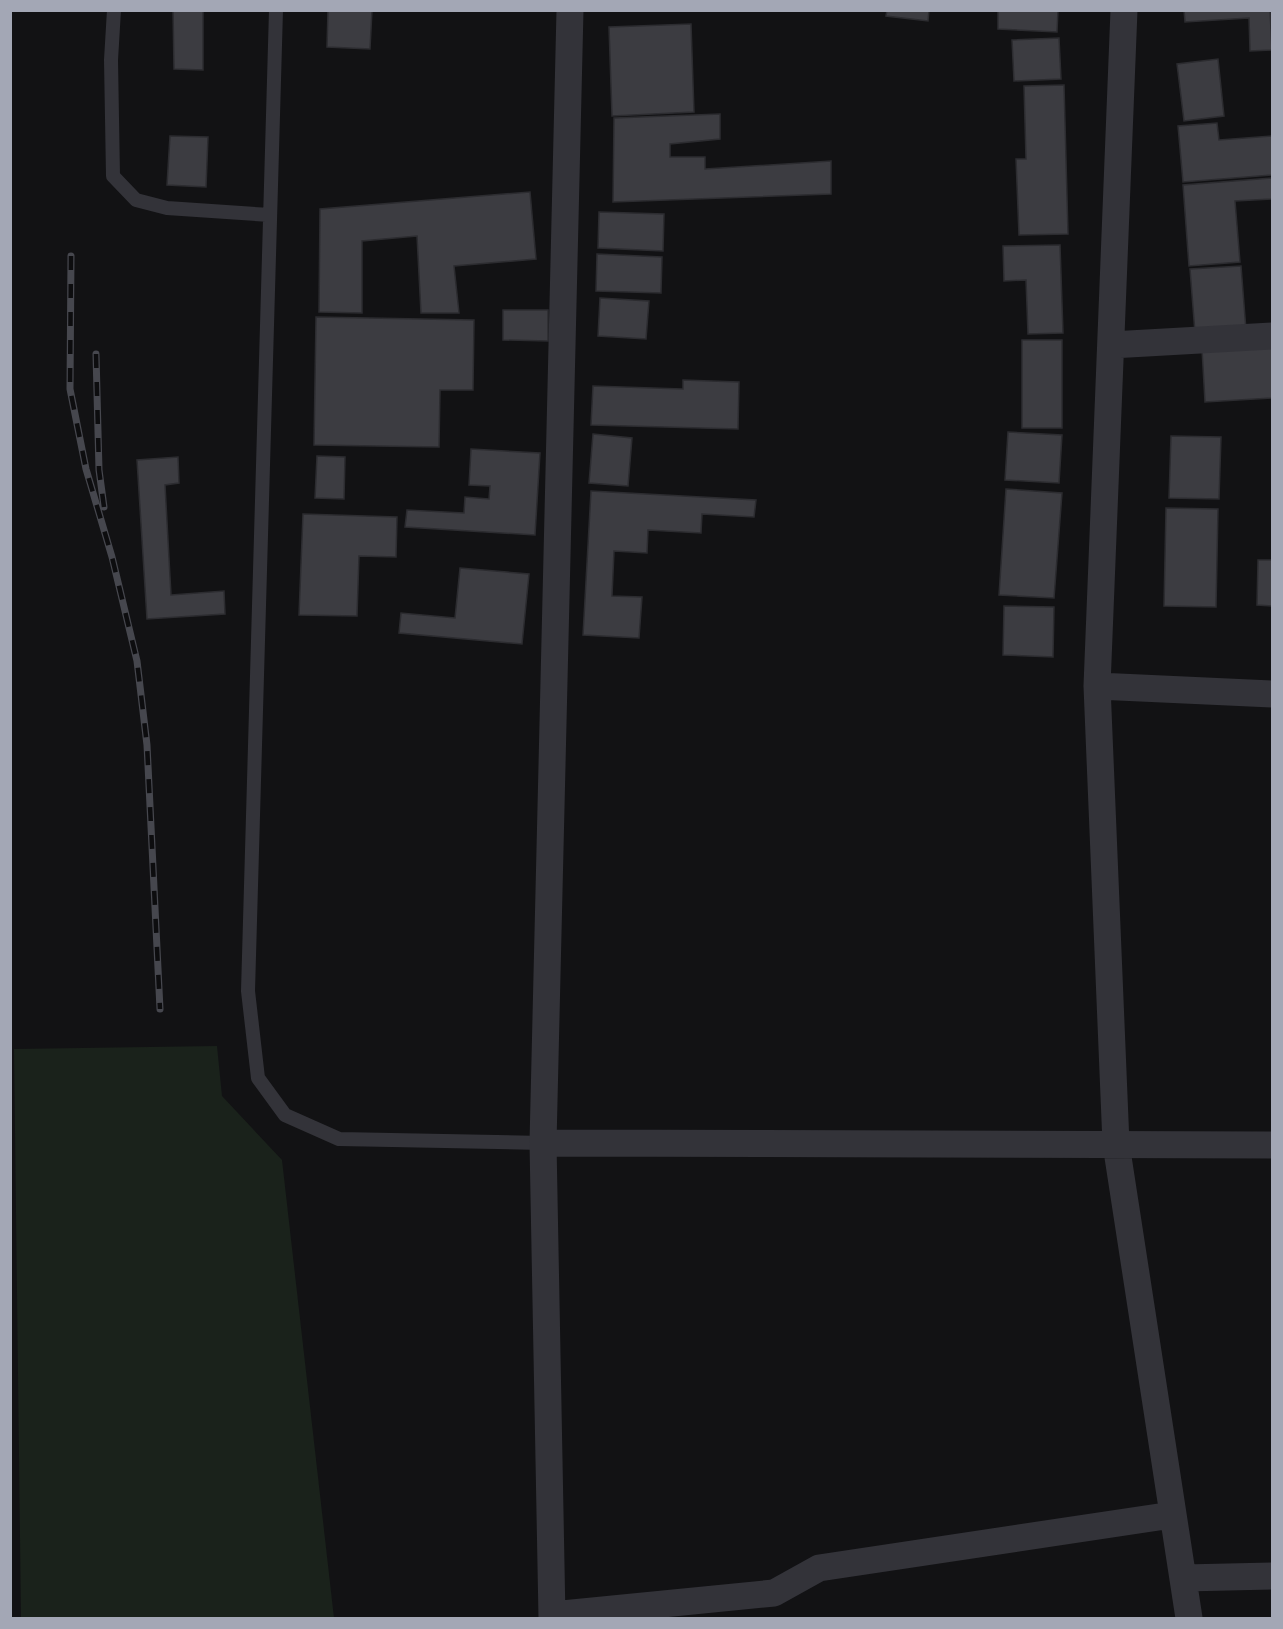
<svg xmlns="http://www.w3.org/2000/svg" width="1283" height="1629" viewBox="0 0 1283 1629" font-family="Jost,sans-serif">
<rect width="100%" height="100%" fill="#121214"/>
<path fill="#1a221b" d="M217,1046L222,1096L282,1160L334,1618H21L14,1049Z"/>
<path fill="#3c3c41" stroke="#2c2c30" stroke-width="1.5" d="M173,10H203V70L174,69Z
M328,10H372L370,49L327,47Z
M887,10H929L928,21L886,16Z
M998,10H1058L1057,32L998,29Z
M1184,10H1270L1272,50L1250,51L1249,18L1185,22Z
M691,24L694,112L612,116L609,27Z
M1059,38L1061,79L1014,81L1012,40Z
M1218,59L1224,116L1184,121L1177,64Z
M1064,85L1068,234L1019,235L1016,159H1026L1024,86Z
M720,114V139L670,144V157H705V169L831,161V194L613,202L614,118Z
M1217,123L1219,140L1272,136V175L1183,182L1178,126Z
M170,136L208,137L206,187L167,185Z
M1272,178V199L1235,201L1240,262L1189,266L1183,185Z
M530,192L536,259L454,266L459,313H421L417,236L362,241V313L319,312L320,209Z
M599,212L664,214L663,251L598,248Z
M1060,245L1063,333L1028,334L1026,280L1004,281L1003,246Z
M597,254L662,257L661,293L596,291Z
M1241,266L1246,330L1195,333L1190,269Z
M600,298L649,301L646,339L598,336Z
M503,310H548V341L503,340Z
M316,317L474,320L473,390H440L439,447L314,445Z
M1022,340H1062V428H1022Z
M1272,345V398L1205,402L1202,349Z
M683,380L739,382L738,429L591,425L593,386L683,389Z
M1008,432L1062,435L1059,483L1005,480Z
M593,434L632,438L628,486L589,483Z
M1171,436L1221,437L1219,499L1169,498Z
M471,449L540,453L535,535L405,527L407,510L464,513L465,497L489,499L490,486L469,485Z
M317,456L345,457L344,499L315,498Z
M178,457L179,483L165,485L171,595L224,591L225,614L147,619L137,460Z
M1006,489L1062,493L1054,598L999,595Z
M591,491L756,500L754,517L702,514L701,533L648,530L647,553L614,551L612,596L642,597L639,638L583,635Z
M1166,508L1218,509L1216,607L1164,606Z
M303,514L397,517L396,557L359,556L357,616L299,615Z
M1258,560H1272V606L1257,605Z
M460,568L529,574L522,644L399,633L401,613L455,618Z
M1004,606L1054,607L1053,657L1003,655Z"/>
<g fill="none" stroke-linecap="round" stroke-linejoin="round">
<path stroke="#333339" stroke-width="14" d="M114,10L111,60L113,176L136,200L167,208L270,215
M276,10L248,991L258,1078L285,1115L339,1139L543,1143"/>
<path stroke="#333339" stroke-width="27" d="M1124,10L1097,686L1116,1144L1189,1618
M1111,345L1272,336
M1097,686L1272,694
M543,1143L1272,1145
M1184,1578L1272,1576
M552,1615L774,1593L819,1568L1172,1515
M552,1618L543,1143L570,10"/>
<g stroke="#46474e" stroke-width="7">
<path id="rail" d="M71,256L70,389L86,469L112,557L137,661L147,745L160,1009
M96,354L99,470L104,507"/>
</g>
<use href="#rail" stroke="#0d0d0f" stroke-width="4.5" stroke-dasharray="14" stroke-linecap="butt"/>
</g>
<rect width="1283" height="1629" fill="none" stroke="#a3a7b5" stroke-width="24"/>
</svg>
